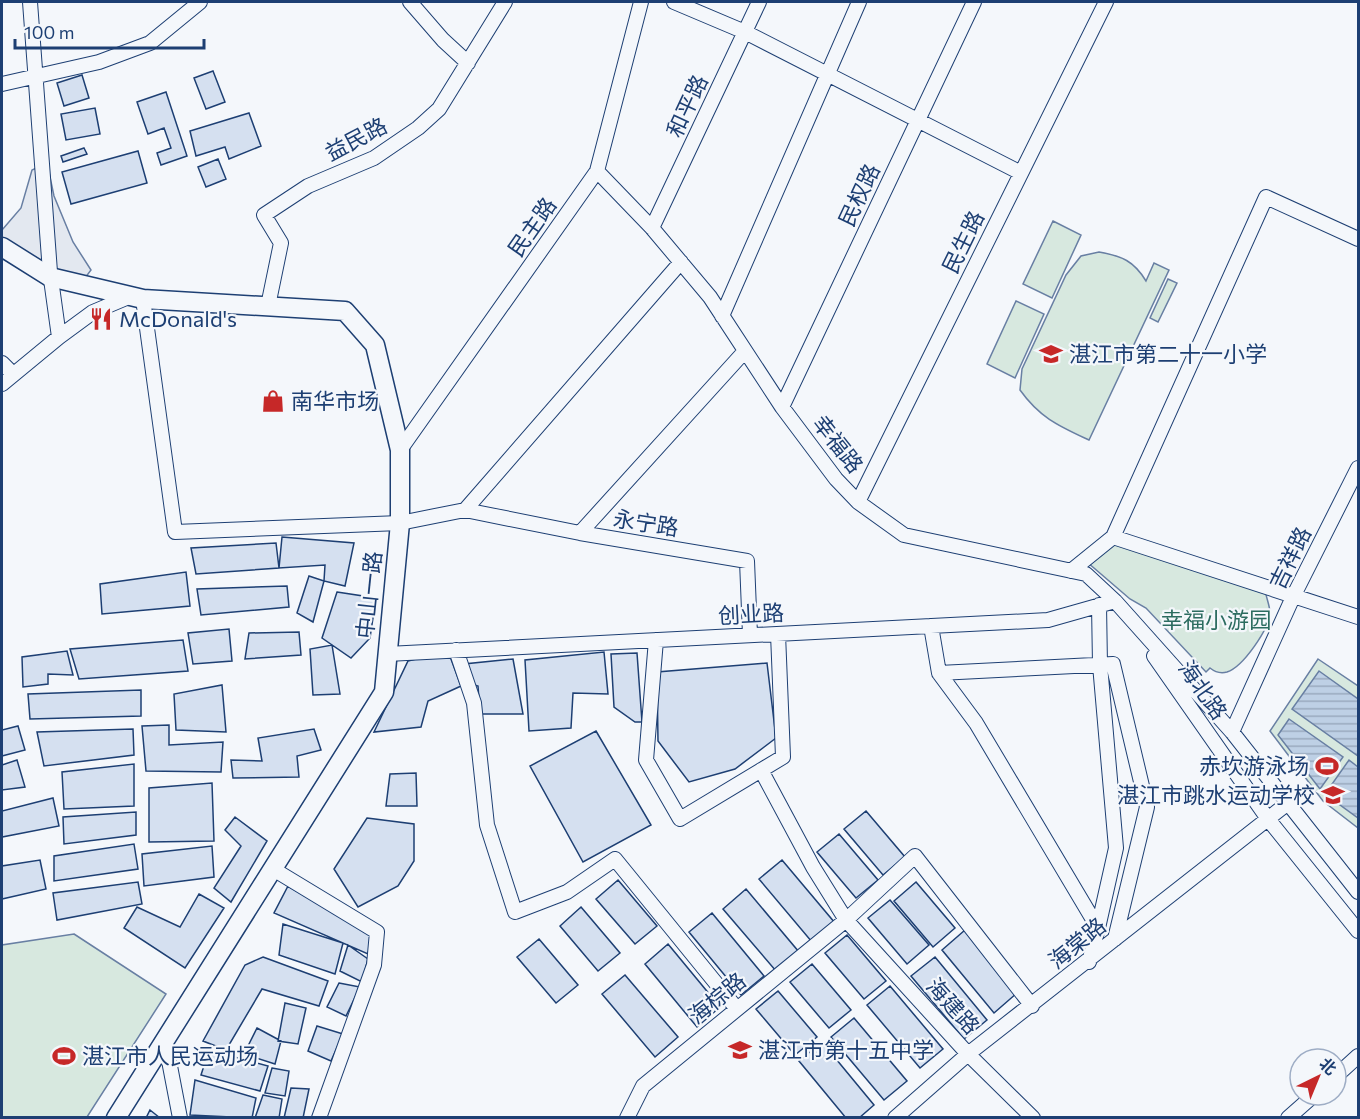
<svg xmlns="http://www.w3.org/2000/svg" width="1360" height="1119" viewBox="0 0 1360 1119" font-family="Commissioner,'Noto Sans SC',sans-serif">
<defs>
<pattern id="water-rules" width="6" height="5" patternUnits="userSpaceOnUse" patternTransform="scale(1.5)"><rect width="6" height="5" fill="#bed0e5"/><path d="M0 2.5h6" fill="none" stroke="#9aaabe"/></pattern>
</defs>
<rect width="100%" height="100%" fill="#f4f7fb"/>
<path fill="#d7e8df" stroke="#687fa3" stroke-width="1.5" d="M1053,221L1081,235L1052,298L1023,284Z
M1099,252C1122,256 1134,261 1146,281L1154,263L1169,270L1089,440C1059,426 1040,418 1020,390L1022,369L1066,275L1081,256Z
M1168,279L1177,283L1158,322L1150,318Z
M1016,301L1044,314L1015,378L987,364Z
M1113,539L1265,590C1266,597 1270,606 1270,613C1269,629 1243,667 1227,672C1220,674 1215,672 1210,668L1206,672L1146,608L1130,599L1087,562Z
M1318,659L1358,686V828L1323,801L1270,731Z
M74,934L166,994L87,1117H2V945Z"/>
<path fill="#e3e8f0" stroke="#687fa3" stroke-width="1.5" d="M47,163L54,196L73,242L91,270L82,282L42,270L2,242V230L21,208L32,170Z"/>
<path fill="url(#water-rules)" stroke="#687fa3" stroke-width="1.5" d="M1319,671L1358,699V756L1292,709Z
M1289,719L1343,757L1320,789L1278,735Z
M1349,760L1358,767V818L1325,794Z"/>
<path fill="#d5e0f0" stroke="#1d3f73" stroke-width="1.5" d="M213,71L225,102L206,109L194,78Z
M82,75L89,98L64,106L57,83Z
M166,92L187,156L161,165L157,153L171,148L164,128L148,134L137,102Z
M95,108L100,134L66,140L61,114Z
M249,113L261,146L229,159L225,147L196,156L190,131Z
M84,148L87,154L63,162L61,156Z
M138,151L147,183L71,204L62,172Z
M218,159L226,179L206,187L198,167Z
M282,537L354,543L345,586L324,581L325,565L279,568Z
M276,543L279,568L196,574L191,548Z
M186,572L190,606L102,614L100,584Z
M309,576L324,581L313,622L297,613Z
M287,586L289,607L201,615L197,589Z
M337,592L376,598L370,638L351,658L322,638Z
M229,629L232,661L193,664L188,633Z
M299,632L301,655L245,659L249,633Z
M183,640L188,671L79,679L70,649Z
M332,645L340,694L313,695L310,649Z
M67,651L73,675L48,674V684L23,687L22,657Z
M448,651L461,686L428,701L421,727L374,732L408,661Z
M604,652L608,694L573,693L571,728L529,731L525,660Z
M637,653L642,722H635L614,707L611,654Z
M513,659L523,714H480L478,686L468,683L464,664Z
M767,663L776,738L735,769L689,782L658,741L657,672Z
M222,685L226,732L176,730L174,694Z
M141,690V716L30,719L28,694Z
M169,725V745L223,742L221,772L146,771L142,726Z
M18,726L25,750L2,756V730Z
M133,729L134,755L44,766L37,732Z
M314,729L321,750L297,756L299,777L233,778L231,760L262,761L258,738Z
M596,731L651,825L583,862L530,766Z
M17,760L25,787L2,790V765Z
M134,764V806L64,809L62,772Z
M416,773L417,806H386L390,774Z
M212,783L214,841L149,842V788Z
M53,798L59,826L2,837V811Z
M866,811L905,857L883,875L844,829Z
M136,812V835L64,844L63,817Z
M235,817L267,841L231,902L214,888L241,846L225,830Z
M367,818L414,824V861L398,886L358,907L334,869Z
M839,834L878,880L856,898L817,852Z
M134,844L138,869L54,881V856Z
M212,846L214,877L144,886L142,854Z
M40,860L46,889L2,899V866Z
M782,860L835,923L812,942L759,879Z
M618,880L657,926L635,944L596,899Z
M138,882L142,904L57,920L53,893Z
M916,882L955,928L933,947L894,901Z
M288,886L372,935L368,954L274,913Z
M746,889L799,952L776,971L723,909Z
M199,894L224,908L185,968L124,928L137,907L180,927Z
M890,900L929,945L907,964L868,918Z
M581,907L620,953L598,971L560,926Z
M712,913L764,976L741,995L689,932Z
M283,924L343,943L335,974L279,955Z
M965,930L1017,993L994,1013L942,950Z
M847,935L886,981L864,999L825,953Z
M539,939L578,985L556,1003L517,957Z
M668,944L720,1007L697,1027L645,964Z
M348,945L368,959L362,982L340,971Z
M263,957L328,981L319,1006L262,989L226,1050L203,1041L245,965Z
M935,957L987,1020L964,1039L911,976Z
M812,964L851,1010L829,1028L790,982Z
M625,975L678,1037L655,1057L602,994Z
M339,983L360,987L346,1016L327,1007Z
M890,986L943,1049L920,1068L867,1005Z
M778,991L817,1037L795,1055L756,1009Z
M285,1003L306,1008L298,1044L278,1041Z
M854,1018L907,1081L884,1100L831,1037Z
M317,1026L343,1034L331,1061L308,1051Z
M257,1028L281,1041L275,1064L244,1054Z
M822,1042L874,1105L859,1118H846L799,1061Z
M209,1050L268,1066L260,1091L201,1075Z
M272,1068L289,1071L285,1096L265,1093Z
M195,1080L256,1098L252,1118L190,1115Z
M291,1088L309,1089L303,1118H284Z
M263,1095L282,1099L279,1118H255Z
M150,1110L160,1118H146Z"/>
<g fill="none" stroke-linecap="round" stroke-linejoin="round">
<g stroke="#1d3f73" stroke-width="16">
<path id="minor" d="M410,2L443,40L468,63
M674,2L745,32L1021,173
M2,84L99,62L150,43L200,2
M597,171L652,228L710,297L782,407L836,479L858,502L904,535L1086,574L1115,601L1232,732L1358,892
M652,228L759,2
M143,299L175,532L400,523L465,510L681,262
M268,306L281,243L264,215L308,186L374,158L418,128L439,109L505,2
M722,316L859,2
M59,337L93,312L131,296
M2,363L13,374
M2,384L59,337L50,272L30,2
M782,407L974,2
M400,450L597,171L641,2
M858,502L1106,2
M465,510L580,533L747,561L750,635
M580,533L745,351
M1113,537L1266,197L1358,239
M1071,571L1113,537L1358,617
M931,626L939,673L976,723L1098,928L1089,962
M656,640L646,760L680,819L783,757L778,634
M456,650L474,703L487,825L515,912L567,892L615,859L737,1009
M387,654L1048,620L1115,601
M1154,656L1268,819L1358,931
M939,673L1113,664L1147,807L1115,939
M1232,732L1293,597L1358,468
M761,770L813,867L846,920L968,1054L1033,1118
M273,869L377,932L374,965L319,1118
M1098,928L1116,848L1100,665L1099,605
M165,1040L180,1118
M1336,1076L1358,1056
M627,1118L643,1086L846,920L915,856L1032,1006
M895,1118L968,1054L1288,803
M1288,1118L1314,1095"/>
</g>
<g stroke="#1d3f73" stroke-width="21">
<path id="major" d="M2,247L50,277L143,299L345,311L375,345L400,450V523L384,692L116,1118"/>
</g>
<use href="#minor" stroke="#f4f7fb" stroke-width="14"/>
<use href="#major" stroke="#f4f7fb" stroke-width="18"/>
</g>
<defs>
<g id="restaurant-bare" transform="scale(1.8)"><path d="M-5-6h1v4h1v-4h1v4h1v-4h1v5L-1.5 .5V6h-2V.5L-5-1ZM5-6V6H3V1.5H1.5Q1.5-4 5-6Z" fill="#c62828" stroke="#f4f7fb" stroke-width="2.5" paint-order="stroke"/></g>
<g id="school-bare" transform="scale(1.8)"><path d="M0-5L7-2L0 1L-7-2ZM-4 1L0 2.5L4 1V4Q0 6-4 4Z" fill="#c62828" stroke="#f4f7fb" stroke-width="2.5" paint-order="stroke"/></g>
<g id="shop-bare" transform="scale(1.8)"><path d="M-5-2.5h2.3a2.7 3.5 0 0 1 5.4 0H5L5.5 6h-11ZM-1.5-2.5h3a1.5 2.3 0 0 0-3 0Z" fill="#c62828" stroke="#f4f7fb" stroke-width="2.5" paint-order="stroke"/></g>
<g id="stadium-bare" transform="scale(1.8)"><path d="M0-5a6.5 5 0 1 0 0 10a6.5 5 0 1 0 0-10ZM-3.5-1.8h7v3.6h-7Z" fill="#c62828" stroke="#f4f7fb" stroke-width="2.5" paint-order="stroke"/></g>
</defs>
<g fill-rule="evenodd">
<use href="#restaurant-bare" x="101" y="319"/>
<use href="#school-bare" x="1051" y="354"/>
<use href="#shop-bare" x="273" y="401"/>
<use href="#stadium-bare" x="1327" y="766"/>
<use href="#school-bare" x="1333" y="795"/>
<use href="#school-bare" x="740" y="1050"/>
<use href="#stadium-bare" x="64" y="1056"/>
</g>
<g text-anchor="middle" stroke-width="4.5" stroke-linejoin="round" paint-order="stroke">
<g font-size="22" fill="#1d3f73" stroke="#f4f7fb">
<text transform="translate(687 106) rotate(-65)" y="8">和平路</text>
<text transform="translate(356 139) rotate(-28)" y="8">益民路</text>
<text transform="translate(859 195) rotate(-65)" y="8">民权路</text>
<text transform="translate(532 227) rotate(-55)" y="8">民主路</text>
<text transform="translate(963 242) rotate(-64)" y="8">民生路</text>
<text transform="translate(838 444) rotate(52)" y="8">幸福路</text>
<text transform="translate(646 523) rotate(9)" y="8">永宁路</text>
<text transform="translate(1290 558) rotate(-64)" y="8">吉祥路</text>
<text transform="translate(369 595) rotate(-84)" y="8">中山一路</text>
<text transform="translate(751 614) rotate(-3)" y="8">创业路</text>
<text transform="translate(1203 690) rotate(55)" y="8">海北路</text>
<text transform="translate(1077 943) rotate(-39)" y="8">海棠路</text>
<text transform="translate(717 998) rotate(-39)" y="8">海棕路</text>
<text transform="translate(953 1006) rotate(48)" y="8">海建路</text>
</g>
<g font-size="22" fill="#1d3f73" stroke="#f4f7fb" text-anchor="start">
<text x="119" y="327">McDonald's</text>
<text x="1069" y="362">湛江市第二十一小学</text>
<text x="291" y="409">南华市场</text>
<text x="1309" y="774" text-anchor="end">赤坎游泳场</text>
<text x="1315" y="803" text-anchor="end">湛江市跳水运动学校</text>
<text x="758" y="1058">湛江市第十五中学</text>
<text x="82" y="1064">湛江市人民运动场</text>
</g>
<g font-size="22" fill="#2c6c60" stroke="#f4f7fb">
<text x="1216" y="628">幸福小游园</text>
</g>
</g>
<rect width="1360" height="1119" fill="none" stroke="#1d3f73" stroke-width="6"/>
<g transform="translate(1318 1077) rotate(43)"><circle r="28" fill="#f4f7fb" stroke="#9eadc5" stroke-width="1.5"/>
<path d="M0-4.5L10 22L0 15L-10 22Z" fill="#c62828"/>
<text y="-9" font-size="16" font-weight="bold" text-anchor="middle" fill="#1d3f73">北</text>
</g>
<path d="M15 39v9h189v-9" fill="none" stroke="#1d3f73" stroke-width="3"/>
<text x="24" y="39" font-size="18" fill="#1d3f73" stroke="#f4f7fb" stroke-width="4.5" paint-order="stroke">100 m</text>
</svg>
